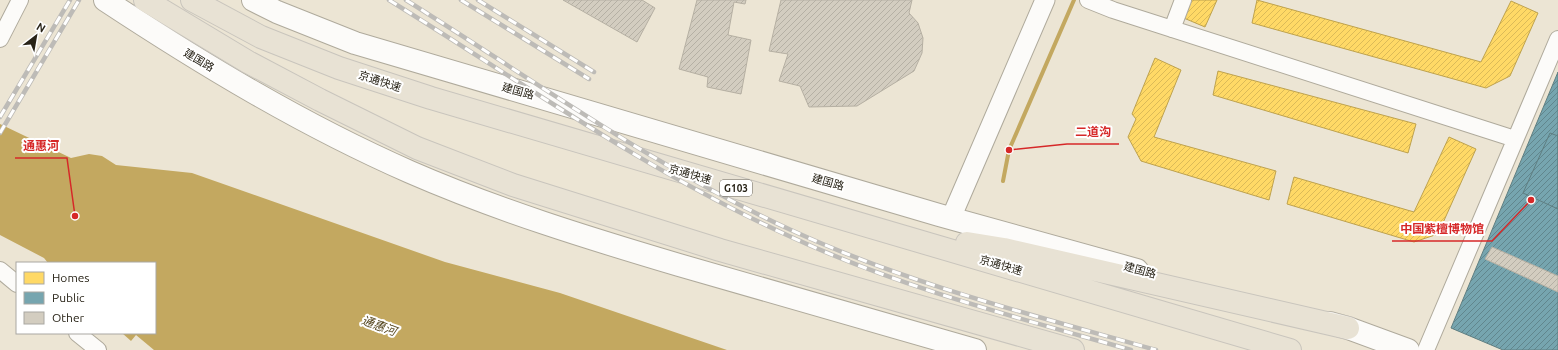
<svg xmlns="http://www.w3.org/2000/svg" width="1558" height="350" font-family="Ubuntu,'Noto Sans SC',sans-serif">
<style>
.water{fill:#c3a860}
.homes{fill:url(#homes-hatch);stroke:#bea24e}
.public{fill:url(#public-hatch);stroke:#5f7e81}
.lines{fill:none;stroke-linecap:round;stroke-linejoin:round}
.stream{stroke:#c3a860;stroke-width:4}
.building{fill:url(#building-hatch);stroke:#b6b0a3}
.minor-casing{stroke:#afaa9c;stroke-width:18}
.tertiary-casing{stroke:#afaa9c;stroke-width:21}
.secondary-casing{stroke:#afaa9c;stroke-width:24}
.motorway-casing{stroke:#c9c5bd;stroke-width:24}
.minor{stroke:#fcfbf9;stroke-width:16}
.tertiary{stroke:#fcfbf9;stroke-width:19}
.secondary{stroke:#fcfbf9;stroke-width:22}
.motorway{stroke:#e8e2d4;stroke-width:22}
.rail-casing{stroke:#bdbbb7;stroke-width:4.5}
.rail{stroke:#fff;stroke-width:3;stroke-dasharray:9;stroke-linecap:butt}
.labels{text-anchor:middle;stroke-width:4;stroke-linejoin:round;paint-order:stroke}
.shield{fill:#fff;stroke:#68655d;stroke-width:1}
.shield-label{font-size:10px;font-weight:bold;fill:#282317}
.street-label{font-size:11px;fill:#282317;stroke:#fff}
.water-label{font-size:12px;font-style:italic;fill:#574821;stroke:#fff}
.leader{fill:none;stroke:#d62828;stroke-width:1.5}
.callout-dot{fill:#d62828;stroke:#fff;stroke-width:1.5}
.callout-label{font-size:12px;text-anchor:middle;font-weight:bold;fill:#d62828;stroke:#fff;stroke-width:4;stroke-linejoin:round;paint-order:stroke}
</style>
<defs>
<pattern id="homes-hatch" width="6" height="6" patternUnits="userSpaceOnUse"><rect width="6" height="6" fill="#ffd966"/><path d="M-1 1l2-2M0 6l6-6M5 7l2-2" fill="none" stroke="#dbba58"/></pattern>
<pattern id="public-hatch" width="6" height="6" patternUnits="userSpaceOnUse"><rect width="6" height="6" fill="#76a5af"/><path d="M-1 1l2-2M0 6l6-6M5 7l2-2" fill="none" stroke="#61868d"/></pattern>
<pattern id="building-hatch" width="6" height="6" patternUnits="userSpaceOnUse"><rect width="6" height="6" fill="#d3cdc0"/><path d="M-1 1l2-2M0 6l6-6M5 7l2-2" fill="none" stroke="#b5b0a4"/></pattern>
</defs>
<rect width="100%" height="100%" fill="#ece5d4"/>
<path class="water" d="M 0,124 L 71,158 L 89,154 L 102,156 L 116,165 L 192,173 L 445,262 L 560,293 L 727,350 L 154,350 L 136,335 L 131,341 L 122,333 L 155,333 L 155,263 L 48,263 L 44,258 L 0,235 Z"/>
<path class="homes" d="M 1185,0 L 1217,0 L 1205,27 L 1179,16 Z
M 1257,0 L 1481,62 L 1511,1 L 1538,13 L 1510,76 L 1486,88 L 1252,23 Z
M 1155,58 L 1181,70 L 1154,137 L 1276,171 L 1269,200 L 1141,161 L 1128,137 L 1136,119 L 1132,114 Z
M 1218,71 L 1416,124 L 1408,153 L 1213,95 Z
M 1449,137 L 1476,149 L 1438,234 L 1414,242 L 1287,204 L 1294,177 L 1414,212 Z"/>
<path class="public" d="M 1558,72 L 1558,350 L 1503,350 L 1451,328 Z
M 1550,133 L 1558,136 L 1558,209 L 1523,193 Z"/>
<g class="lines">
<path class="stream" d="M 1003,181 L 1009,150 L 1074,0"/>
</g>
<path class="building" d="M 563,0 L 642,0 L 655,8 L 637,42 Z
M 697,0 L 746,0 L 745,4 L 734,2 L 728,35 L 751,40 L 741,94 L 707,87 L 708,77 L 679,69 Z
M 781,0 L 912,0 L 909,13 L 918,23 L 923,38 L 922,53 L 914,71 L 857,106 L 809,107 L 800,86 L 779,81 L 788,54 L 769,51 Z
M 1492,247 L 1558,276 L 1558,292 L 1485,259 Z"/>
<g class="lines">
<defs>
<path id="minor" d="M 1088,0 L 1113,10 L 1515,139
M 1172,29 L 1183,0
M 0,39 L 20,0
M 0,270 L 17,284
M 77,333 L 98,350
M 1426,350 L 1558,39"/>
<path id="tertiary" d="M 951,218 L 1045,0"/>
<path id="secondary" d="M 105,0 C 202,64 303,125 410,172 C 497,210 588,238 679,265 C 777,294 876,322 975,350
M 253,0 L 277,12 L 355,43 L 939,215 L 1137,270
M 1330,323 L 1348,328 L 1408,350"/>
<path id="motorway" d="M 145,0 L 248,62 L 320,100 L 417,148 L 513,185 L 720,250 L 1073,350
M 192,0 L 261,37 L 339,68 L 431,98 L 1290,350
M 967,243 L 1004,249 L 1348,328"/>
</defs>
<use href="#minor" class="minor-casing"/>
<use href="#tertiary" class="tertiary-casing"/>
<use href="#secondary" class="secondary-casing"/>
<use href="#motorway" class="motorway-casing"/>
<use href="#minor" class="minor"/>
<use href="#tertiary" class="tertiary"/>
<use href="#secondary" class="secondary"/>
<use href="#motorway" class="motorway"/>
<defs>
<path id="rail" d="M 389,0 C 520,81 648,172 789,236 C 899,287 1015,317 1131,350
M 406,0 C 532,79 654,167 791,230 C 908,284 1033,315 1156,350
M 461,0 L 589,79
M 478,0 L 594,72
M 0,117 L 70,0
M 0,133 L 79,0"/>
</defs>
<use href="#rail" class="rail-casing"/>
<use href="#rail" class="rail"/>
</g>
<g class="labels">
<rect class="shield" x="720" y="180" width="32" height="16" rx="3"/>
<g class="shield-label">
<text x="736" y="192">G103</text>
</g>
<g class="street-label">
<text transform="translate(199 60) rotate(31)" y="4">建国路</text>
<text transform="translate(380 81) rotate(18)" y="4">京通快速</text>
<text transform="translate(518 91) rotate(16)" y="4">建国路</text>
<text transform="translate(690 174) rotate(16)" y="4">京通快速</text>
<text transform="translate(828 182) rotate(16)" y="4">建国路</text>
<text transform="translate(1001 265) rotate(16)" y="4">京通快速</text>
<text transform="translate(1140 270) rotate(15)" y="4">建国路</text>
</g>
<g class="water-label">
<text transform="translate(379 326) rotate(20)" y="4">通惠河</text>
</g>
</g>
<path class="leader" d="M1009 150L1067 144H1119M75 216L67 158H15M1531 200L1492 241H1392"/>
<g class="callout-dot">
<circle cx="1009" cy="150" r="4"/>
<circle cx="75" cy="216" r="4"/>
<circle cx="1531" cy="200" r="4"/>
</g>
<g class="callout-label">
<text x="1093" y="136">二道沟</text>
<text x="41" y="150">通惠河</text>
<text x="1442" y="233">中国紫檀博物馆</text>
</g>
<rect x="16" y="262" width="140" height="72" fill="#ffffff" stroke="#a9a7a2"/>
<rect x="24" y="272" width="20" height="12" fill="#ffd966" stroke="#a9a7a2"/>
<text x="52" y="282" font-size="12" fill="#282317">Homes</text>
<rect x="24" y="292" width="20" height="12" fill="#76a5af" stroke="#a9a7a2"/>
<text x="52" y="302" font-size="12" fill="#282317">Public</text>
<rect x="24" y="312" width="20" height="12" fill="#d3cdc0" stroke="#a9a7a2"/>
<text x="52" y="322" font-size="12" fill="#282317">Other</text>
<g transform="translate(36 36) rotate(31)" stroke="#ffffff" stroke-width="3" paint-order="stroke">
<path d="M0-3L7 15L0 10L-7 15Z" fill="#282317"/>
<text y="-6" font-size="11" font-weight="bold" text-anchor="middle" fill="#282317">N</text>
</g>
</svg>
